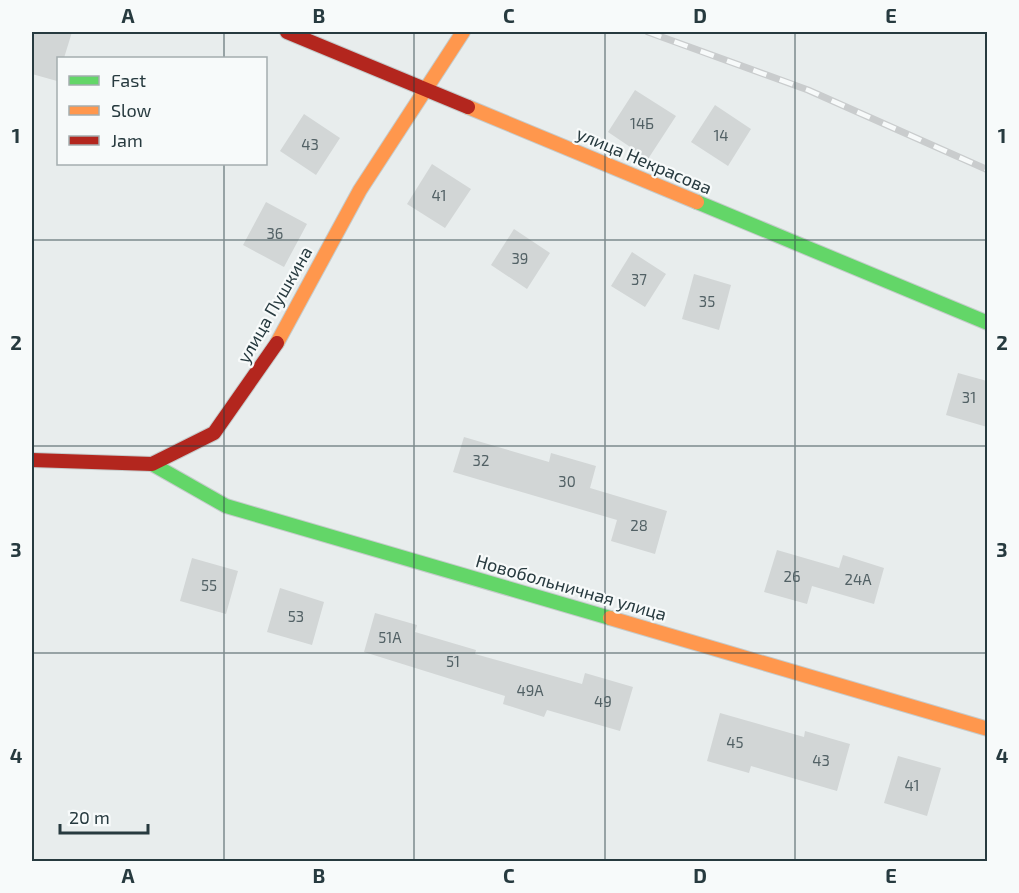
<svg xmlns="http://www.w3.org/2000/svg" width="1019" height="893" font-family="'Exo 2',sans-serif">
<style>
.building{fill:#d2d6d6}
.lines{fill:none;stroke-linecap:round;stroke-linejoin:round}
.fast-casing{stroke:#c5cbcb;stroke-width:16}
.slow-casing{stroke:#c5cbcb;stroke-width:16}
.jam-casing{stroke:#c5cbcb;stroke-width:16}
.fast{stroke:#63d668;stroke-width:14}
.slow{stroke:#ff974d;stroke-width:14}
.jam{stroke:#b3261e;stroke-width:14}
.rail-casing{stroke:#c9cccd;stroke-width:7}
.rail{stroke:#f7fafa;stroke-width:4.5;stroke-dasharray:14;stroke-linecap:butt}
.grid{fill:none;stroke:#273a3f;stroke-width:1.5;stroke-opacity:0.55}
.labels{text-anchor:middle;stroke-width:4.5;stroke-linejoin:round;paint-order:stroke}
.number-label{font-size:15px;fill:#526165}
.street-label{font-size:18px;fill:#273a3f;stroke:#f7fafa}
.neatline{fill:none;stroke:#273a3f;stroke-width:2}
.grid-label{font-size:20px;text-anchor:middle;font-weight:bold;fill:#273a3f}
</style>
<rect width="100%" height="100%" fill="#e8eded"/>
<path class="building" d="M 32,32 L 72,32 L 64,58 L 58,58 L 57,81 L 32,74 Z
M 635,90 L 676,116 L 648,159 L 608,132 Z
M 715,105 L 751,129 L 728,166 L 691,142 Z
M 304,114 L 340,138 L 316,175 L 280,151 Z
M 432,164 L 471,189 L 445,228 L 407,204 Z
M 266,202 L 307,224 L 284,267 L 243,245 Z
M 514,229 L 550,253 L 527,289 L 491,265 Z
M 632,252 L 666,274 L 645,307 L 611,286 Z
M 694,274 L 731,285 L 719,330 L 682,319 Z
M 958,373 L 987,381 L 987,427 L 946,415 Z
M 464,437 L 549,462 L 551,453 L 596,466 L 590,488 L 667,511 L 655,554 L 611,541 L 617,520 L 453,472 Z
M 777,550 L 839,568 L 843,555 L 884,568 L 874,604 L 812,586 L 807,604 L 764,592 Z
M 192,558 L 238,571 L 226,614 L 180,601 Z
M 280,588 L 324,602 L 312,645 L 267,632 Z
M 375,613 L 417,625 L 415,632 L 476,650 L 475,654 L 582,684 L 585,673 L 633,687 L 620,731 L 547,710 L 544,717 L 503,704 L 505,696 L 364,652 Z
M 720,713 L 804,737 L 805,731 L 850,744 L 837,791 L 751,766 L 749,773 L 707,761 Z
M 898,756 L 941,768 L 927,816 L 884,803 Z"/>
<g class="lines">
<defs>
<path id="fast" d="M 697,202 L 988,323
M 152,464 L 226,506 L 610,618"/>
<path id="slow" d="M 468,107 L 697,202
M 277,343 L 360,190 L 463,32
M 610,618 L 988,729"/>
<path id="jam" d="M 287,32 L 468,107
M 32,460 L 152,464 L 214,433 L 277,343"/>
</defs>
<use href="#fast" class="fast-casing"/>
<use href="#slow" class="slow-casing"/>
<use href="#jam" class="jam-casing"/>
<use href="#fast" class="fast"/>
<use href="#slow" class="slow"/>
<use href="#jam" class="jam"/>
<defs>
<path id="rail" d="M 648,32 L 808,90 L 988,170"/>
</defs>
<use href="#rail" class="rail-casing"/>
<use href="#rail" class="rail"/>
</g>
<path class="grid" d="M 224,32 L 224,58M 414,32 L 414,862M 605,32 L 605,862M 795,32 L 795,862M 224,164 L 224,862M 32,240 L 988,240M 32,446 L 988,446M 32,653 L 988,653"/>
<g class="labels">
<g class="number-label">
<text x="642" y="129">14Б</text>
<text x="721" y="141">14</text>
<text x="310" y="150">43</text>
<text x="439" y="201">41</text>
<text x="275" y="239">36</text>
<text x="520" y="264">39</text>
<text x="639" y="285">37</text>
<text x="707" y="307">35</text>
<text x="969" y="403">31</text>
<text x="481" y="466">32</text>
<text x="567" y="487">30</text>
<text x="639" y="531">28</text>
<text x="792" y="582">26</text>
<text x="858" y="585">24А</text>
<text x="209" y="591">55</text>
<text x="296" y="622">53</text>
<text x="390" y="643">51А</text>
<text x="453" y="667">51</text>
<text x="530" y="696">49А</text>
<text x="603" y="707">49</text>
<text x="735" y="748">45</text>
<text x="821" y="766">43</text>
<text x="912" y="791">41</text>
</g>
<g class="street-label">
<text transform="translate(644 161) rotate(23)" y="6">улица Некрасова</text>
<text transform="translate(275 305) rotate(-60)" y="6">улица Пушкина</text>
<text transform="translate(571 588) rotate(16)" y="6">Новобольничная улица</text>
</g>
</g>
<rect width="1019" height="893" fill="none" stroke="#f7fafa" stroke-width="66"/>
<rect x="57" y="57" width="210" height="108" fill="#f7fafa" stroke="#a4adaf" stroke-width="1.5"/>
<rect x="69" y="76" width="30" height="9" fill="#63d668" stroke="#a4adaf" stroke-width="1.5"/>
<text x="111" y="87" font-size="18" fill="#273a3f">Fast</text>
<rect x="69" y="106" width="30" height="9" fill="#ff974d" stroke="#a4adaf" stroke-width="1.5"/>
<text x="111" y="117" font-size="18" fill="#273a3f">Slow</text>
<rect x="69" y="136" width="30" height="9" fill="#b3261e" stroke="#a4adaf" stroke-width="1.5"/>
<text x="111" y="147" font-size="18" fill="#273a3f">Jam</text>
<path d="M60 824v9h88v-9" fill="none" stroke="#273a3f" stroke-width="3"/>
<text x="69" y="824" font-size="18" fill="#273a3f" stroke="#f7fafa" stroke-width="4.5" paint-order="stroke">20 m</text>
<rect x="33" y="33" width="953" height="827" class="neatline"/>
<g class="grid-label">
<text x="128" y="23">A</text>
<text x="319" y="23">B</text>
<text x="509" y="23">C</text>
<text x="700" y="23">D</text>
<text x="891" y="23">E</text>
<text x="16" y="143">1</text>
<text x="1002" y="143">1</text>
<text x="16" y="350">2</text>
<text x="1002" y="350">2</text>
<text x="16" y="557">3</text>
<text x="1002" y="557">3</text>
<text x="16" y="763">4</text>
<text x="1002" y="763">4</text>
<text x="128" y="883">A</text>
<text x="319" y="883">B</text>
<text x="509" y="883">C</text>
<text x="700" y="883">D</text>
<text x="891" y="883">E</text>
</g>
</svg>
